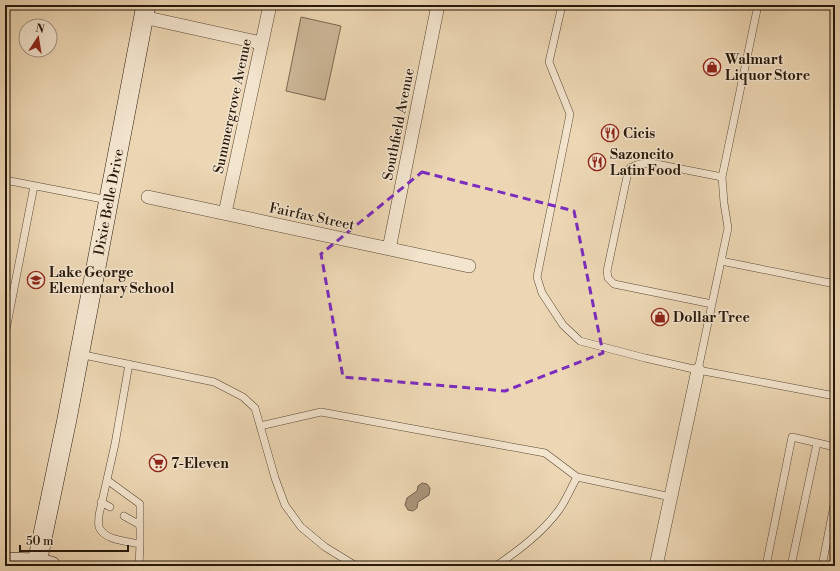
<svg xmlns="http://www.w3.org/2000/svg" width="840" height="571" font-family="'Libre Bodoni',serif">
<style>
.green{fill:#cbb696;stroke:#796750}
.water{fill:#a9957a;stroke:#75634e}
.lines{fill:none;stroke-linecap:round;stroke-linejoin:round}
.lane-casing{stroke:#584835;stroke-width:8}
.street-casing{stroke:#584835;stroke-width:14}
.secondary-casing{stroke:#27180b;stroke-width:20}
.lane{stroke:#f3e4ce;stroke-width:7}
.street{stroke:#f3e4ce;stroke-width:13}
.secondary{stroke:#f3e4ce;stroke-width:19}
.marked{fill:none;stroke:#7b2cbf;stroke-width:3;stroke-dasharray:8 5;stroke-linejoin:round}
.labels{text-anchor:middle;stroke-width:3;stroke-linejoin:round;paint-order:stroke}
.poi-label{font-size:14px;font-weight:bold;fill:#27180b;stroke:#f3e4ce;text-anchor:start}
.street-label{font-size:14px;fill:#27180b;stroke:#f3e4ce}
</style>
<rect width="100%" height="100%" fill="#ecd6b3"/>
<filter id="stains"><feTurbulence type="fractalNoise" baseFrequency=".005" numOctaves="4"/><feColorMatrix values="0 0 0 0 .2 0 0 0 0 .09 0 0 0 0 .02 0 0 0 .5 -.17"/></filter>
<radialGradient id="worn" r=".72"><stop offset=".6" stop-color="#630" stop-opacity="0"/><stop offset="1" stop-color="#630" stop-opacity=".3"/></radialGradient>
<path class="green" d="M 301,17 L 341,26 L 325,100 L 286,91 Z"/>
<path class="water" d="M 422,483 L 427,484 L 430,488 L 429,495 L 418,502 L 417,508 L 413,511 L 408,510 L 405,505 L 407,498 L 417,491 L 418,486 Z"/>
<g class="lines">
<defs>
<path id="lane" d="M 562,5 L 549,62 L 570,114 L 537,277 L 542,293 L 563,325 L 580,341 L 645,358 L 698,370 L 835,396
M 5,180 L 108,200
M 721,261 L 835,284
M 712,304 L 614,284 L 608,278 L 607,271 L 628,172 L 630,168 L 639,164 L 651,163 L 722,177
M 5,335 L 34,186
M 79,354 L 214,382 L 243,397 L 255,408 L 275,478 L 285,505 L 301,527 L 325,547 L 356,566
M 129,364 L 115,444 L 99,515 C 99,519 98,524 99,527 C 105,541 127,541 140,544 L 139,566
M 698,370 L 728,228 L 724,203 L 722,177 L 758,5
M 260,426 L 321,412 L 545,453 L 577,477
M 107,480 L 140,504 L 140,544
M 101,502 L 110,507
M 124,516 L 140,525
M 496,566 C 519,550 542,533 559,510 C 566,500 571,488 577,477 L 671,497
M 766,566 L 792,437 L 835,447
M 791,566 L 817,443
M 822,566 L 835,500"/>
<path id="street" d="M 143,17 L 261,43
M 148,197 L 469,266
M 225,213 L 270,5
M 389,249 L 438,5
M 656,566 L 698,370"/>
<g id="secondary">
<path d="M 5,562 L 37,563 L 51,566"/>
<path id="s1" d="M 37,563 L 67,419 L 146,5"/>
</g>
</defs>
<use href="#lane" class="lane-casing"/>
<use href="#street" class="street-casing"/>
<use href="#secondary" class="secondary-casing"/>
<use href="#lane" class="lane"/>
<use href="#street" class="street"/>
<use href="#secondary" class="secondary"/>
</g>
<path class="marked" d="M 422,172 L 574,211 L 603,353 L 505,391 L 343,377 L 321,254 Z"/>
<defs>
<symbol id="shop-ring" viewBox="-11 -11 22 22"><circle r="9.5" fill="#f3e4ce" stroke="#8f2418" stroke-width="1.5"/><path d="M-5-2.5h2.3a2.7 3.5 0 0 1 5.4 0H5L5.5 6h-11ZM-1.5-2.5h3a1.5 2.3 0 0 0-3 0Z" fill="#8f2418"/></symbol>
<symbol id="restaurant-ring" viewBox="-11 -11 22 22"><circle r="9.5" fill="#f3e4ce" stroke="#8f2418" stroke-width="1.5"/><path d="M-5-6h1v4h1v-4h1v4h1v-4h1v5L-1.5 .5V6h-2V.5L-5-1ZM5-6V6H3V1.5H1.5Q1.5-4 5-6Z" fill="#8f2418"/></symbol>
<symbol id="school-ring" viewBox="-11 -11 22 22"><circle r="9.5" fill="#f3e4ce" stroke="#8f2418" stroke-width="1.5"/><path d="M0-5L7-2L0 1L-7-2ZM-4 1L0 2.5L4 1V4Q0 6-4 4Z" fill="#8f2418"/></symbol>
<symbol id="supermarket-ring" viewBox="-11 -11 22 22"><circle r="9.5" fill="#f3e4ce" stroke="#8f2418" stroke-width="1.5"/><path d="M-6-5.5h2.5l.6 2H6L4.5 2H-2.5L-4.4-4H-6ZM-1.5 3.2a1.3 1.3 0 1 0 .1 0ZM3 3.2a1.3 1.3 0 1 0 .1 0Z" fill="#8f2418"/></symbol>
</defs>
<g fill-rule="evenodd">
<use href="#shop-ring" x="702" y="57" width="20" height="20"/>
<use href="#restaurant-ring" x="600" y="123" width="20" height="20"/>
<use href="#restaurant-ring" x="587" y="152" width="20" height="20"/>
<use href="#school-ring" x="26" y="270" width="20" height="20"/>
<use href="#shop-ring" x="650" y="307" width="20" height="20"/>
<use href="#supermarket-ring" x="148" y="453" width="20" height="20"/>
</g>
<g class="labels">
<g class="poi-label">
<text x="725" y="64">Walmart<tspan x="725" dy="16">Liquor Store</tspan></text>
<text x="623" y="138">Cicis</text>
<text x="610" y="159">Sazoncito<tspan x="610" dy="16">Latin Food</tspan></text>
<text x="49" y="277">Lake George<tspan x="49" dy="16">Elementary School</tspan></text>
<text x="673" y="322">Dollar Tree</text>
<text x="171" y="468">7-Eleven</text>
</g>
<g class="street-label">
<text transform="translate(232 106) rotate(-78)" y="5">Summergrove Avenue</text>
<text transform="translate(398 124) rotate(-79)" y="5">Southfield Avenue</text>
<text dy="5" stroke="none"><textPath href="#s1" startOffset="368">Dixie Belle Drive</textPath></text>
<text transform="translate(312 216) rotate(12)" y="5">Fairfax Street</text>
</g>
</g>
<rect width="840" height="571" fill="none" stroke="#ecd6b3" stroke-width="20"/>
<rect x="6" y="6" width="828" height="559" fill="none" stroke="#27180b" stroke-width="2"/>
<rect x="10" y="10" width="820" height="551" fill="none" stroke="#27180b"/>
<g transform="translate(38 38) rotate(12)"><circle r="19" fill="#f3e4ce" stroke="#a19280"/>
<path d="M0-3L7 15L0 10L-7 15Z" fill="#8f2418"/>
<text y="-6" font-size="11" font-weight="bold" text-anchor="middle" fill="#27180b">N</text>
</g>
<path d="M20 545v6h108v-6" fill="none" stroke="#27180b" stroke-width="2"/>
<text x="26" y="545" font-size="12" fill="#27180b" stroke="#f3e4ce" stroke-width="3" paint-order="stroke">50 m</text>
<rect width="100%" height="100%" filter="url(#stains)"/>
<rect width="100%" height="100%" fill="url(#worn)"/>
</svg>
